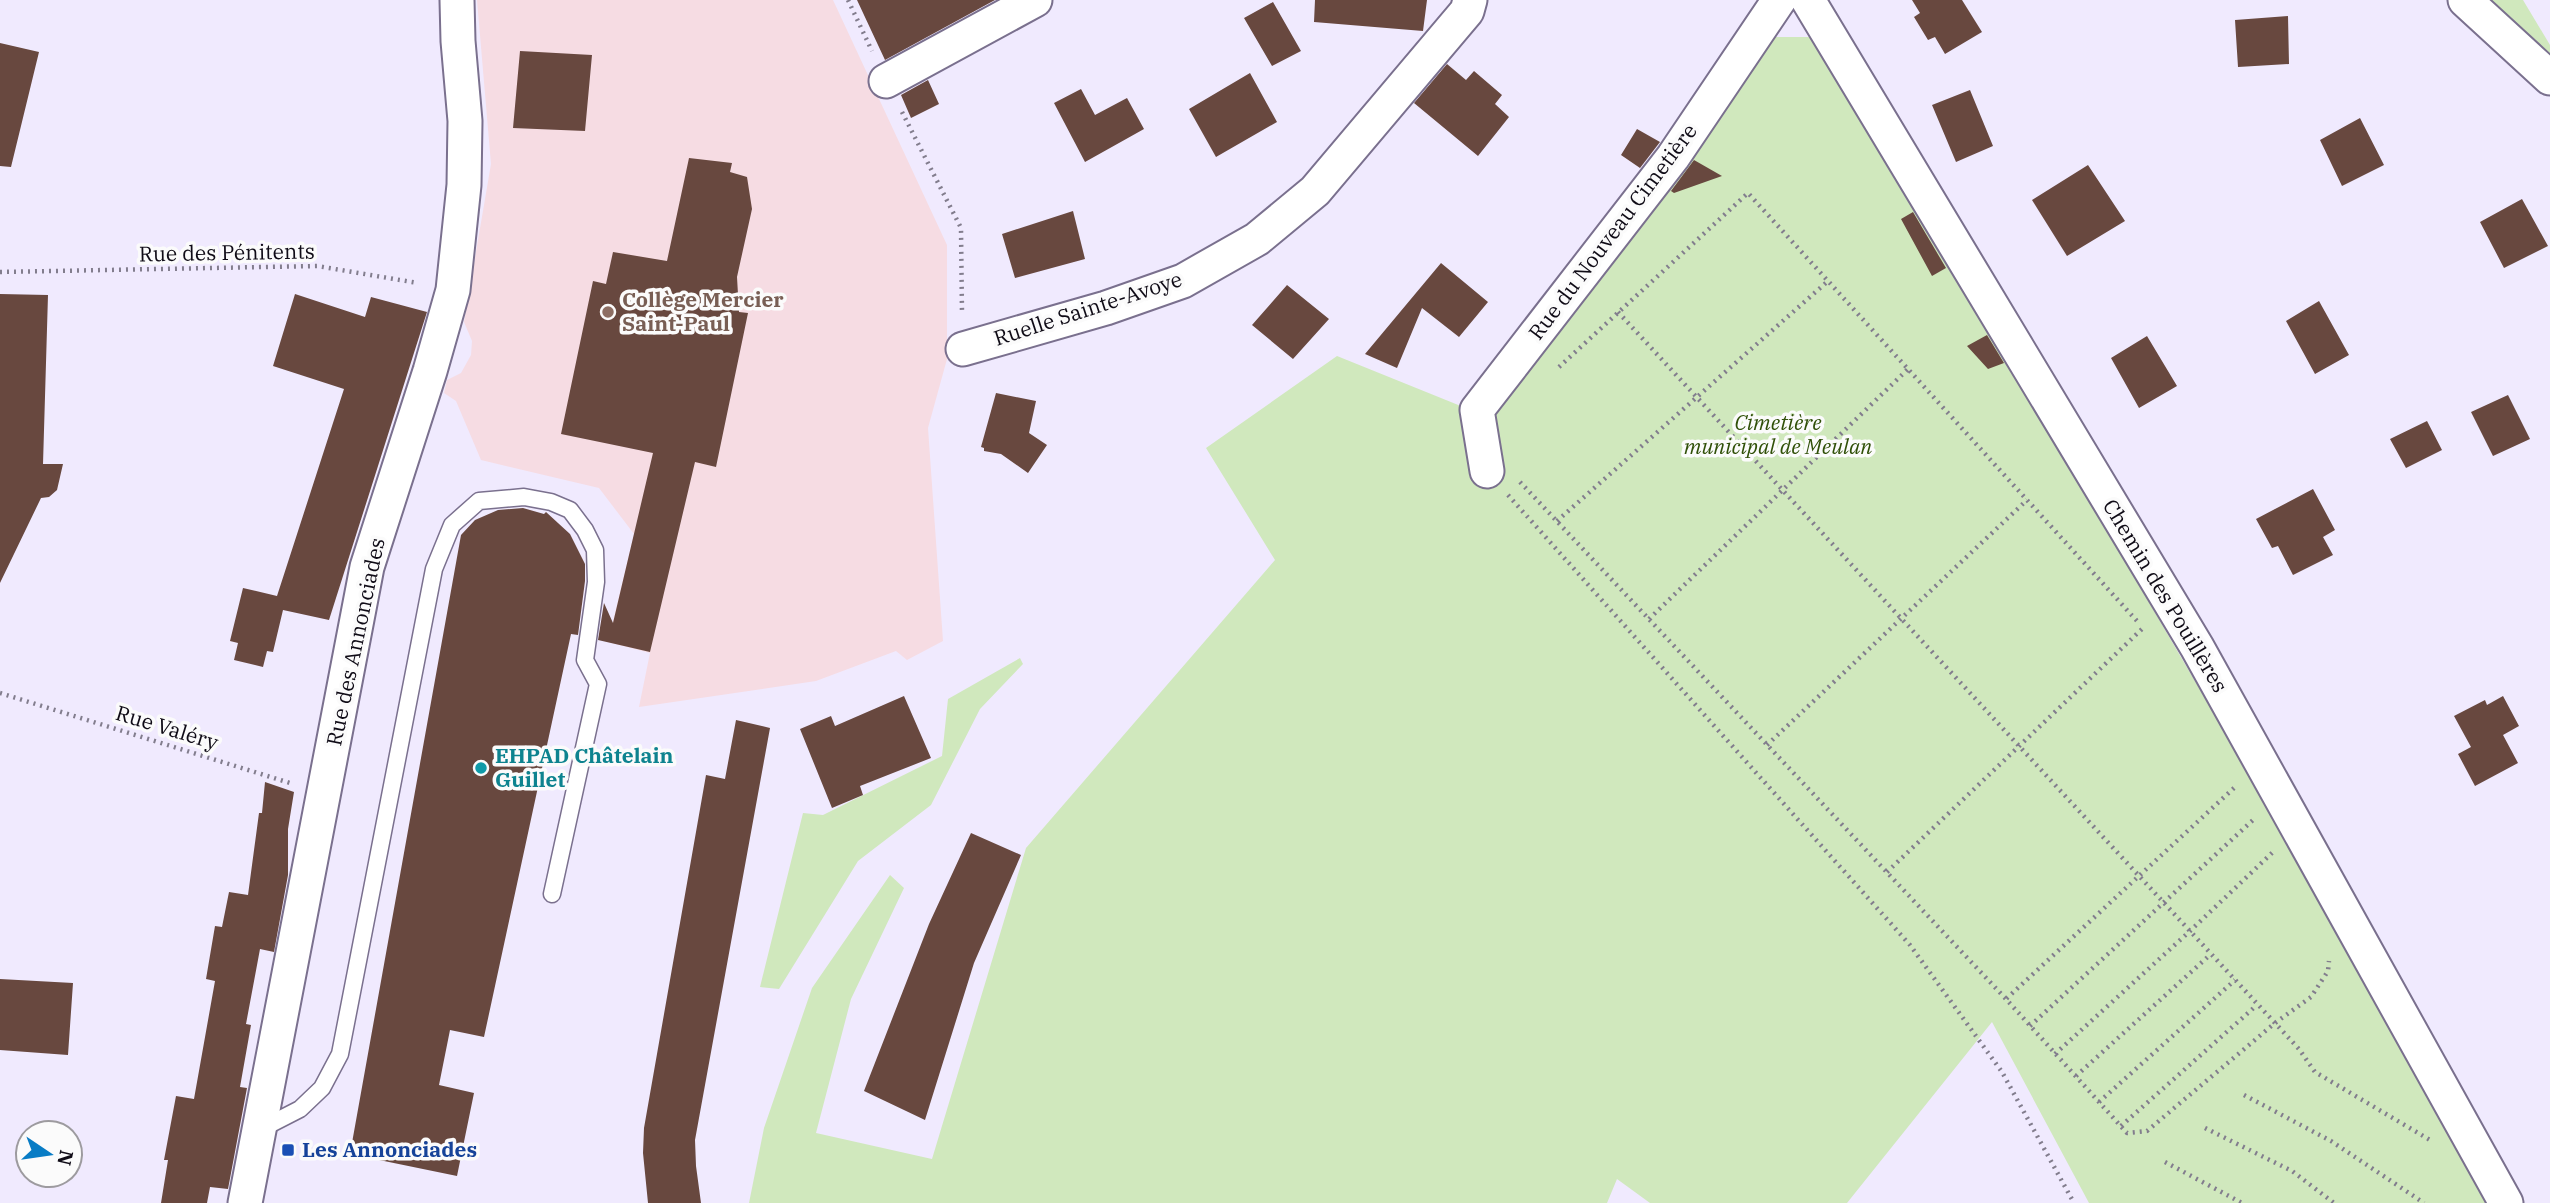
<svg xmlns="http://www.w3.org/2000/svg" width="2550" height="1203" font-family="'IBM Plex Serif',serif">
<style>
.education{fill:#f6dce3}
.green{fill:#d0e8bd}
.building{fill:#68483f}
.lines{fill:none;stroke-linecap:round;stroke-linejoin:round}
.service-casing{stroke:#7a708e;stroke-width:19}
.minor-casing{stroke:#7a708e;stroke-width:37}
.path{stroke:#827d8d;stroke-width:4.5;stroke-dasharray:2 5;stroke-linecap:butt}
.service{stroke:#fff;stroke-width:16}
.minor{stroke:#fff;stroke-width:33}
.education-dot{fill:#8d6e63;stroke:#fbfbfb;stroke-width:2.5}
.culture-dot{fill:#0f9aa8;stroke:#fbfbfb;stroke-width:2.5}
.transit-dot{fill:#1a4fb4;stroke:#fbfbfb;stroke-width:2.5}
.labels{text-anchor:middle;stroke-width:7;stroke-linejoin:round;paint-order:stroke}
.street-label{font-size:21px;fill:#0f0b16;stroke:#fbfbfb}
.education-label{font-size:21px;font-weight:bold;fill:#785e54;stroke:#fbfbfb;text-anchor:start}
.park-label{font-size:21px;font-style:italic;fill:#305008;stroke:#fbfbfb}
.culture-label{font-size:21px;font-weight:bold;fill:#0d838f;stroke:#fbfbfb;text-anchor:start}
.transit-label{font-size:21px;font-weight:bold;fill:#164399;stroke:#fbfbfb;text-anchor:start}
</style>
<rect width="100%" height="100%" fill="#f0eafe"/>
<path class="education" d="M 477,0 L 833,0 L 947,245 L 947,359 L 928,428 L 943,641 L 907,660 L 896,651 L 816,681 L 639,707 L 650,653 L 608,642 L 634,534 L 599,488 L 481,460 L 456,401 L 444,393 L 447,380 L 461,373 L 471,355 L 472,341 L 464,322 L 491,164 Z"/>
<path class="green" d="M 2489,0 L 2523,0 L 2550,45 L 2550,55 Z
M 1772,37 L 1819,37 L 2363,969 L 2495,1203 L 2089,1203 L 1992,1022 L 1847,1203 L 1650,1203 L 1617,1179 L 1607,1203 L 749,1203 L 764,1128 L 812,988 L 890,875 L 904,888 L 851,999 L 816,1133 L 932,1159 L 1026,848 L 1275,560 L 1206,448 L 1337,356 L 1488,417 Z
M 1020,658 L 1023,664 L 980,709 L 931,805 L 858,861 L 779,989 L 760,987 L 803,813 L 823,815 L 942,756 L 948,699 Z"/>
<path class="building" d="M 857,0 L 995,0 L 885,60 Z
M 1315,0 L 1427,0 L 1423,31 L 1314,22 Z
M 1912,0 L 1962,0 L 1982,32 L 1945,54 L 1935,37 L 1928,40 L 1914,17 L 1920,13 Z
M 1273,2 L 1301,51 L 1272,66 L 1244,18 Z
M 2288,16 L 2289,64 L 2238,67 L 2235,20 Z
M 0,43 L 39,52 L 11,167 L 0,166 Z
M 520,51 L 592,55 L 585,131 L 513,128 Z
M 1447,64 L 1466,80 L 1474,71 L 1502,95 L 1495,104 L 1509,117 L 1478,156 L 1414,103 Z
M 1250,73 L 1277,122 L 1216,157 L 1189,109 Z
M 928,80 L 939,104 L 911,118 L 901,95 Z
M 1081,89 L 1095,115 L 1127,98 L 1144,129 L 1085,162 L 1054,103 Z
M 1970,90 L 1993,146 L 1956,162 L 1932,105 Z
M 2360,118 L 2384,165 L 2342,186 L 2320,140 Z
M 1637,129 L 1660,142 L 1640,168 L 1621,155 Z
M 689,158 L 732,163 L 730,172 L 747,177 L 752,209 L 737,277 L 739,312 L 748,313 L 716,467 L 695,462 L 650,652 L 598,640 L 604,603 L 613,623 L 653,453 L 561,434 L 593,281 L 606,284 L 613,252 L 667,261 Z
M 1694,160 L 1722,176 L 1674,193 L 1671,191 Z
M 2088,165 L 2125,221 L 2067,256 L 2032,200 Z
M 2522,199 L 2548,246 L 2504,268 L 2480,222 Z
M 1073,211 L 1085,259 L 1015,278 L 1002,234 Z
M 1913,212 L 1946,268 L 1932,276 L 1901,219 Z
M 1441,263 L 1488,302 L 1459,337 L 1422,308 L 1397,368 L 1365,354 Z
M 1287,285 L 1329,319 L 1293,359 L 1252,325 Z
M 0,294 L 48,295 L 43,464 L 63,464 L 57,490 L 49,497 L 41,498 L 0,583 Z
M 295,294 L 365,317 L 371,297 L 427,312 L 329,620 L 283,610 L 273,652 L 267,651 L 263,667 L 234,660 L 238,643 L 230,641 L 243,588 L 277,596 L 344,389 L 273,366 Z
M 2319,301 L 2349,355 L 2315,374 L 2286,321 Z
M 1987,335 L 2004,363 L 1988,369 L 1967,346 Z
M 2147,336 L 2177,386 L 2139,408 L 2111,358 Z
M 996,393 L 1036,401 L 1029,433 L 1047,445 L 1028,473 L 1001,454 L 984,451 L 984,448 L 981,447 Z
M 2508,395 L 2530,439 L 2493,456 L 2471,412 Z
M 2427,421 L 2442,450 L 2406,468 L 2390,439 Z
M 2313,489 L 2335,530 L 2323,537 L 2333,555 L 2293,575 L 2278,546 L 2272,548 L 2256,519 Z
M 523,508 L 544,514 L 546,512 L 570,534 L 585,564 L 585,581 L 578,635 L 571,634 L 484,1037 L 450,1030 L 439,1085 L 474,1093 L 457,1176 L 350,1154 L 461,535 L 475,520 L 498,510 Z
M 904,696 L 931,758 L 860,786 L 863,795 L 832,808 L 800,729 L 831,716 L 835,726 Z
M 2503,696 L 2519,726 L 2503,735 L 2518,763 L 2475,786 L 2458,754 L 2471,747 L 2454,716 L 2485,700 L 2487,705 Z
M 736,720 L 770,728 L 695,1140 L 696,1166 L 701,1203 L 648,1203 L 643,1153 L 644,1128 L 706,775 L 725,779 Z
M 265,782 L 294,792 L 288,829 L 288,875 L 274,952 L 260,949 L 246,1024 L 251,1025 L 240,1087 L 247,1088 L 228,1189 L 210,1187 L 207,1203 L 161,1203 L 168,1160 L 164,1160 L 176,1096 L 194,1099 L 215,981 L 206,979 L 215,926 L 222,927 L 229,892 L 248,895 L 259,813 L 262,813 Z
M 971,833 L 1021,855 L 974,963 L 925,1120 L 864,1091 L 929,924 Z
M 0,979 L 73,983 L 68,1055 L 0,1050 Z"/>
<g class="lines">
<defs>
<path id="service" d="M 261,1129 L 300,1109 L 322,1088 L 340,1054 L 434,569 L 452,525 L 479,501 L 524,497 L 551,502 L 570,510 L 585,530 L 595,550 L 596,582 L 585,660 L 598,684 L 552,894"/>
<path id="minor" d="M 1808,0 L 2197,647 L 2506,1203
M 2465,0 L 2550,78
M 886,81 L 1035,0
M 963,349 L 1106,308 L 1183,281 L 1257,239 L 1315,191 L 1467,11 L 1470,0
M 1487,471 L 1477,410 L 1673,157 L 1779,0
M 245,1203 L 367,567 L 430,371 L 453,290 L 464,185 L 465,121 L 458,41 L 457,0"/>
</defs>
<use href="#service" class="service-casing"/>
<use href="#minor" class="minor-casing"/>
<path class="path" d="M 848,0 L 872,51
M 902,112 L 961,228 L 962,313
M 0,272 L 317,266 L 418,283
M 1618,312 L 2299,1049 L 2315,1072 L 2430,1140
M 1559,367 L 1748,193 L 2137,621
M 1520,482 L 2006,999
M 1508,495 L 1910,945 L 2002,1072 L 2074,1203
M 1557,521 L 1828,281
M 1649,619 L 1908,369
M 0,693 L 290,783
M 1767,745 L 2027,500
M 2234,788 L 2006,999 L 2127,1133 L 2147,1131 L 2275,1023 L 2311,997 L 2328,971 L 2329,961
M 1887,872 L 2143,628
M 2030,1026 L 2253,820
M 2055,1054 L 2190,931 L 2273,852
M 2076,1076 L 2211,954
M 2244,1095 L 2331,1141 L 2424,1203
M 2099,1102 L 2235,980
M 2121,1126 L 2257,1005
M 2205,1128 L 2292,1171 L 2334,1203
M 2165,1162 L 2242,1203"/>
<use href="#service" class="service"/>
<use href="#minor" class="minor"/>
</g>
<circle class="education-dot" cx="608" cy="312" r="7"/>
<circle class="culture-dot" cx="481" cy="768" r="7"/>
<rect class="transit-dot" x="281" y="1143" width="14" height="14" rx="3.5"/>
<g class="labels">
<g class="street-label">
<text transform="translate(1613 232) rotate(-53)" y="7">Rue du Nouveau Cimetière</text>
<text transform="translate(227 253) rotate(-1)" y="7">Rue des Pénitents</text>
<text transform="translate(1088 309) rotate(-18)" y="7">Ruelle Sainte-Avoye</text>
<text transform="translate(2165 596) rotate(59)" y="7">Chemin des Pouillères</text>
<text transform="translate(356 642) rotate(-78)" y="7">Rue des Annonciades</text>
<text transform="translate(167 728) rotate(17)" y="7">Rue Valéry</text>
</g>
<g class="education-label">
<text x="622" y="307">Collège Mercier<tspan x="622" dy="24">Saint-Paul</tspan></text>
</g>
<g class="park-label">
<text x="1778" y="430">Cimetière<tspan x="1778" dy="24">municipal de Meulan</tspan></text>
</g>
<g class="culture-label">
<text x="495" y="763">EHPAD Châtelain<tspan x="495" dy="24">Guillet</tspan></text>
</g>
<g class="transit-label">
<text x="302" y="1157">Les Annonciades</text>
</g>
</g>
<g transform="translate(49 1154) rotate(103)"><circle r="33" fill="#fbfbfb" stroke="#9d9b9f" stroke-width="2"/>
<path d="M0-5L12 26L0 18L-12 26Z" fill="#087cc5"/>
<text y="-10" font-size="19" font-weight="bold" text-anchor="middle" fill="#0f0b16">N</text>
</g>
</svg>
